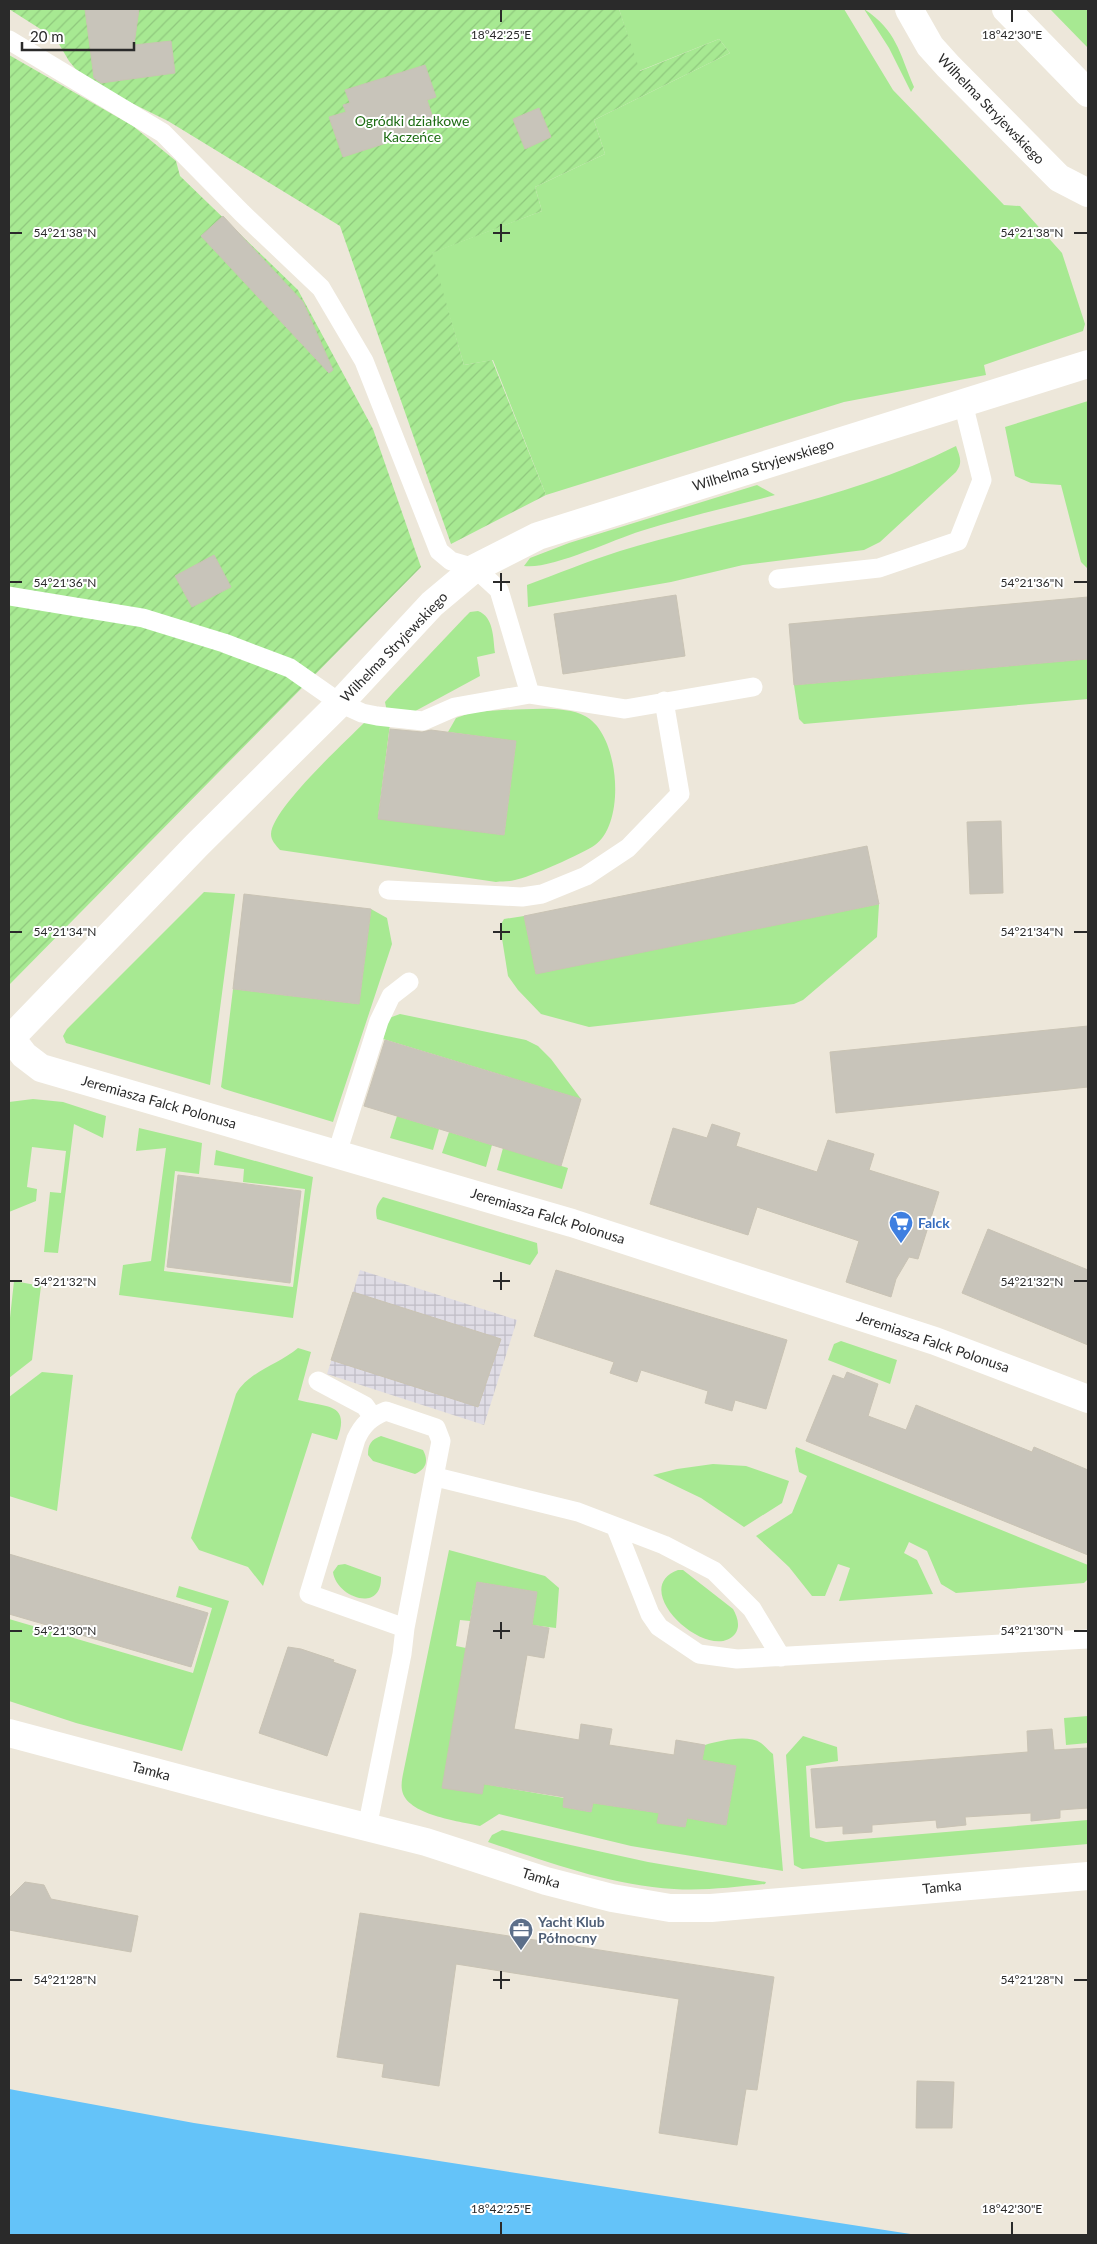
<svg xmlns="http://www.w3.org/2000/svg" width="1097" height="2244" font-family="Lato,sans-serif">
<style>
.industrial{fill:url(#industrial-grid)}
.grass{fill:#a7e992}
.garden{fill:url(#garden-furrows)}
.water{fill:#64c3f9}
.building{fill:#c8c4ba;stroke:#c9c3b4}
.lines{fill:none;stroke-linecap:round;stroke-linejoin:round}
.service{stroke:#fff;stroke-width:19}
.minor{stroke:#fff;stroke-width:28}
.tertiary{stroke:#fff;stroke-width:28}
.ticks{fill:none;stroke:#2a2a2a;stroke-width:2}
.labels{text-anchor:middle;stroke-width:4;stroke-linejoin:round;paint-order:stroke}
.street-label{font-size:14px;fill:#2a2a2a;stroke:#fff}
.park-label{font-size:14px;fill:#1e6d14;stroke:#fff}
.shop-label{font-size:14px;font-weight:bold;fill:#366cbe;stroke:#fff;text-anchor:start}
.service-label{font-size:14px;font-weight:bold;fill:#4e5e75;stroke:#fff;text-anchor:start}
.ticks-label{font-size:12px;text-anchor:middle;fill:#2a2a2a;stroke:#fff;stroke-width:4;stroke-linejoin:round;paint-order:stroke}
</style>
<defs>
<pattern id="industrial-grid" width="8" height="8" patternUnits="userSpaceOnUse" patternTransform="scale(1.25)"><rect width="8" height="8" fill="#dfdce5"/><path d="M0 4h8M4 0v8" fill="none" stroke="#c0bdc5"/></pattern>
<pattern id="garden-furrows" width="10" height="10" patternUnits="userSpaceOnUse" patternTransform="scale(1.25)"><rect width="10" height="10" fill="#a7e992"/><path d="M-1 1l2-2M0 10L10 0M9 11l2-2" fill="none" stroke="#90c87e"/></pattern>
</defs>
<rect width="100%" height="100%" fill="#ede7da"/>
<path class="industrial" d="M 360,1270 L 517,1320 L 484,1425 L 327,1374 Z"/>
<path class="grass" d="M 619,9 L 844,9 L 893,90 L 1004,205 L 1020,206 L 1062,253 L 1085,324 L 1083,331 L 984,365 L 986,375 L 844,402 L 546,495 L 493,360 L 464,365 L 431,253 L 542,211 L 535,187 L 605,154 L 594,120 L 730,53 L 719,39 L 639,71 Z
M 864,9 C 897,31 899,52 914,87 L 911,92 L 889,48 Z
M 1050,9 L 1088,9 L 1088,48 Z
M 1088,401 L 1088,569 L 1081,562 L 1061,485 L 1031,483 L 1015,476 L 1005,427 Z
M 956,446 C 960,457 963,463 956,472 L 880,542 L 864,550 L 743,565 L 671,582 L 528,607 L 527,585 C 557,574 588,561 620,551 C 732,517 851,499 956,446 Z
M 757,485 L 775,495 C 730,507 685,517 641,531 C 612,540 550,570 524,566 L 530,558 L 569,543 Z
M 478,611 C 494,617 493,638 495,653 L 477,657 L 480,676 L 408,715 L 387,712 L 385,702 L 393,693 L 465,617 L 470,612 Z
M 1088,659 L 1088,699 L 804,724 L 799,719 L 794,685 Z
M 502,710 C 525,710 564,705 585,716 C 619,733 627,822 595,845 C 584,853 528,878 515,880 C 509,882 502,881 496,882 L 280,850 C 276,845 271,841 271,834 C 272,809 344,743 364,723 L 390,724 L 378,818 L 504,835 L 516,741 L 448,732 L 456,718 L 473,712 Z
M 204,892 L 235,894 L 210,1085 L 66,1043 L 63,1036 L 67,1029 Z
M 879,904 L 877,937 L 803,1000 L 794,1004 L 589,1027 L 541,1014 L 518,990 L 508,976 L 500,926 L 504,919 L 524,916 L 536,973 Z
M 371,909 L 387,918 L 392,944 L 333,1122 L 224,1089 L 221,1087 L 222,1080 L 233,989 L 359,1004 Z
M 400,1014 L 526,1040 L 538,1046 L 551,1059 L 581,1099 L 383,1039 L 389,1018 Z
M 33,1099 L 63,1102 L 106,1116 L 103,1138 L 74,1124 L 58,1253 L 44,1252 L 50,1192 L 61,1193 L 66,1151 L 32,1147 L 27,1187 L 37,1189 L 36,1201 L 9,1212 L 9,1102 Z
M 397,1116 L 439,1129 L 433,1150 L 390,1138 Z
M 139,1128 L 202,1143 L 199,1174 L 175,1171 L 164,1271 L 293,1287 L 305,1189 L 243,1182 L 244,1169 L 214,1165 L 216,1150 L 313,1177 L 293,1318 L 119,1295 L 123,1265 L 151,1261 L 166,1148 L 136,1151 Z
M 449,1132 L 492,1145 L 486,1167 L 442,1153 Z
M 503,1148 L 568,1168 L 562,1189 L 497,1170 Z
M 383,1197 L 537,1243 L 538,1253 L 530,1265 L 377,1219 C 375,1210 376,1205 383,1197 Z
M 14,1281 L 41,1286 L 32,1360 L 9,1378 L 9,1327 Z
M 841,1341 L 897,1360 L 890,1384 L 828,1360 L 834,1344 Z
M 298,1348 L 311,1352 L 298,1400 C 327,1408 351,1402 337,1440 L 312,1433 L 263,1586 L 248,1567 L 199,1550 L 191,1538 L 236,1394 C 249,1371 278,1365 298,1348 Z
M 42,1372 L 73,1375 L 57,1511 L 9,1496 L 9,1397 Z
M 381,1436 L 423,1450 C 429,1461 426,1469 415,1474 L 373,1461 L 368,1455 C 368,1444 371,1440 381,1436 Z
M 796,1447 L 1088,1565 L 1088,1579 L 1084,1583 L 956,1593 L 941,1584 L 927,1551 L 909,1542 L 904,1553 L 917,1560 L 933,1594 L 839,1601 L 850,1568 L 838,1564 L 825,1596 L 812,1596 L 789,1567 L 756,1536 L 792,1513 L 807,1476 L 799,1472 L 795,1451 Z
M 713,1464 L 746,1466 L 789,1481 L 782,1503 L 744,1527 L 701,1498 L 653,1475 L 677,1469 Z
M 449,1550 L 545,1576 L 559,1588 L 556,1628 L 532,1625 L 537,1592 L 477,1582 L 470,1621 L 460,1620 L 456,1646 L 466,1648 L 443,1787 L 484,1784 L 564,1798 L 563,1807 L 591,1812 L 593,1803 L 659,1813 L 658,1823 L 685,1827 L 687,1818 L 726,1825 L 736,1766 L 702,1760 L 705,1745 C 720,1741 747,1734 761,1743 C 765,1746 769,1751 773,1754 L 783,1871 L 631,1846 L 499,1814 L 480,1826 C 459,1821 406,1815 402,1790 C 401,1785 402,1779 403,1774 Z
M 345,1564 L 381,1577 C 382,1614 336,1597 333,1572 L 338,1565 Z
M 678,1570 L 683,1570 L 733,1609 C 737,1616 741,1626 735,1634 C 710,1665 626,1589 678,1570 Z
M 179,1586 L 229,1601 L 182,1751 L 76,1723 L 9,1701 L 9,1619 L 193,1673 L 212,1608 L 176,1597 Z
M 1088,1716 L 1088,1743 L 1066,1745 L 1064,1718 Z
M 803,1736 L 837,1747 L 838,1761 L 806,1766 L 810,1837 L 826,1842 L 1088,1820 L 1088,1844 L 802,1869 L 794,1865 L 786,1755 Z
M 502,1830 L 648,1862 L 766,1882 L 765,1884 C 735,1887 704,1891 674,1889 C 609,1885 549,1862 488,1842 L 492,1835 Z"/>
<path class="garden" d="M 9,9 L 619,9 L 640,71 L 719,39 L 730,53 L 594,120 L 605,154 L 535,187 L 542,211 L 432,253 L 464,365 L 492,360 L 546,495 L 451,544 L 340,226 L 168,121 L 105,90 L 88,84 L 69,61 L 56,39 Z
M 9,55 L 133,126 L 176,161 L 180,176 L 298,290 L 373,429 L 421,567 L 9,985 Z"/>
<path class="water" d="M 9,2089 L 194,2123 L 917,2235 L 9,2235 Z"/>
<path class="building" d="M 85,9 L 139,9 L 134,45 L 171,41 L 175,73 L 101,83 L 94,78 Z
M 425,65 L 436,97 L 427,100 L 436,127 L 343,157 L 329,117 L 346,112 L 343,105 L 350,103 L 345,90 Z
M 539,108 L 551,137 L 525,149 L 513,119 Z
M 223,216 L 303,302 L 333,370 L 329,373 L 201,236 Z
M 214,555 L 231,587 L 192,607 L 175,576 Z
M 676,595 L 685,656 L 563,674 L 554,614 Z
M 1088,597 L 1088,659 L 794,685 L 789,624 Z
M 390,729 L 422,732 L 431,730 L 516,741 L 504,835 L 378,819 Z
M 1001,821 L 1003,893 L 970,894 L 967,822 Z
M 867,846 L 879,904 L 536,974 L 524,916 Z
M 244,894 L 371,909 L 359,1004 L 233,989 Z
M 1088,1026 L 1088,1087 L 836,1113 L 830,1052 Z
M 385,1040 L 581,1099 L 561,1166 L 364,1106 Z
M 712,1124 L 740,1133 L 736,1146 L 817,1172 L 828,1140 L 874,1154 L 869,1170 L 939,1192 L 918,1259 L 909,1257 L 896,1279 L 891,1297 L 846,1282 L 859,1241 L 757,1207 L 748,1235 L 650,1204 L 673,1128 L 707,1138 Z
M 178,1175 L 301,1191 L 290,1283 L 167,1267 Z
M 988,1229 L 1088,1270 L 1088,1345 L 962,1293 Z
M 556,1270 L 787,1340 L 766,1409 L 735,1400 L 732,1411 L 705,1403 L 708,1391 L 641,1370 L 637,1382 L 610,1373 L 614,1362 L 534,1336 Z
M 353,1292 L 501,1339 L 478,1407 L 331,1360 Z
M 847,1372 L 878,1384 L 868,1416 L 906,1430 L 916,1405 L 1032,1452 L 1034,1447 L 1088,1470 L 1088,1555 L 806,1441 L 833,1375 L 844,1379 Z
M 9,1554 L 208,1613 L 191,1667 L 9,1614 Z
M 477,1582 L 537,1592 L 532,1625 L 549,1628 L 544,1658 L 527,1655 L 514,1729 L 579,1740 L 581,1724 L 612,1729 L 609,1745 L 674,1755 L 676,1740 L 705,1745 L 702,1760 L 736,1766 L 726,1825 L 687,1818 L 685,1827 L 657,1823 L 659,1813 L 593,1803 L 591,1812 L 563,1807 L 564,1797 L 484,1784 L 482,1794 L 442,1788 Z
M 288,1647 L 301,1649 L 334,1660 L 333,1662 L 356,1670 L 327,1756 L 259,1733 Z
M 1052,1729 L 1054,1750 L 1088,1748 L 1088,1808 L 1060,1810 L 1060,1818 L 1031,1821 L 1031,1813 L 965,1817 L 966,1825 L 937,1828 L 936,1820 L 872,1825 L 872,1832 L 843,1834 L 843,1826 L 816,1828 L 811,1769 L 1028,1752 L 1027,1731 Z
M 25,1882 L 44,1885 L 51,1899 L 138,1916 L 131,1952 L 9,1930 L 9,1898 Z
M 360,1913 L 774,1977 L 757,2090 L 746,2089 L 737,2145 L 659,2133 L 679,1999 L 456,1964 L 439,2086 L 382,2077 L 384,2064 L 337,2057 Z
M 917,2081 L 954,2082 L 952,2128 L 916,2128 Z"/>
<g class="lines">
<path class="service" d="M 9,40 L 163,133 L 242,213 L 321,288 L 364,361 L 439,551 L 451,561 L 475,568 L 499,590 L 530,694 L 625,709 L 753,687
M 778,579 L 879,568 L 958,541 L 982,480 L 963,403
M 9,596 L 143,618 L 224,643 L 290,668 L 340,703 L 362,713 L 377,716 L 423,721 L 455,707 L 530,694
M 388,890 L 522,897 L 542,894 L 586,876 L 628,848 L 680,794 L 664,701
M 337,1153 L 379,1021 L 391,996 L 409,982
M 318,1381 L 365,1406 L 372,1416
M 436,1477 L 578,1512 L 664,1545 L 714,1571 L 752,1609 L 781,1657
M 616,1528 L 650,1614 L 659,1627 L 699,1654 L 737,1659 L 1088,1639
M 367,1828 L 402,1654 L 405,1628 L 441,1441 L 436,1428 L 386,1411 C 371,1417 363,1424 356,1439 L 309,1594 L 405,1628"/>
<path class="minor" d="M 11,1038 L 24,1055 L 41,1068 L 572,1223 L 935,1341 L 1088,1399
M 9,1040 L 197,845 L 340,703 L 432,604 L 475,568 L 538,536 L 1088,364
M 9,1733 L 271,1803 L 426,1842 L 546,1881 L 612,1898 L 670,1908 L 711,1908 L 1088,1876"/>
<path class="tertiary" d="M 909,9 L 930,46 L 948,66 L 1059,178 L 1088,193
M 1006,9 L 1088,93"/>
</g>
<path class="ticks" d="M 501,10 L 501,22M 1012,10 L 1012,22M 501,224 L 501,242M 10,233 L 22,233M 493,233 L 510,233M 1074,233 L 1087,233M 501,573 L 501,591M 10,582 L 22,582M 493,582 L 510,582M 1074,582 L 1087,582M 501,923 L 501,940M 10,932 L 22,932M 493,932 L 510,932M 1074,932 L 1087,932M 501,1272 L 501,1290M 10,1281 L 22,1281M 493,1281 L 510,1281M 1074,1281 L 1087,1281M 501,1622 L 501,1639M 10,1631 L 22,1631M 493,1631 L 510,1631M 1074,1631 L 1087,1631M 501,1971 L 501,1989M 10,1980 L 22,1980M 493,1980 L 510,1980M 1074,1980 L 1087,1980M 501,2222 L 501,2234M 1012,2222 L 1012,2234"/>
<defs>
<symbol id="supermarket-pin" viewBox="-11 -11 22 30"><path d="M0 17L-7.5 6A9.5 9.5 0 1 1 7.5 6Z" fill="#3f7fe0" stroke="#fff"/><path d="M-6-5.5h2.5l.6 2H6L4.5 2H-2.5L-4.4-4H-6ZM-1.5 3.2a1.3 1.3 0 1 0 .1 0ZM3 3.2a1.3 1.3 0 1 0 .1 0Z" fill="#fff"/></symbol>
<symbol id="office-pin" viewBox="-11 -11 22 30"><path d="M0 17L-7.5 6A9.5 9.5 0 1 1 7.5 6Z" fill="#5c6f8a" stroke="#fff"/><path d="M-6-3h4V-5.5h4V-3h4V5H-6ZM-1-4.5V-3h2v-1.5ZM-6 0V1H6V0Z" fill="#fff"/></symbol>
</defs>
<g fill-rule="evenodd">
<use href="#supermarket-pin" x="887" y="1209" width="28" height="38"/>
<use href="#office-pin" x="507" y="1916" width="28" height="38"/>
</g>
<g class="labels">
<g class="street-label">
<text transform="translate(991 109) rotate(46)" y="5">Wilhelma Stryjewskiego</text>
<text transform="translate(763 465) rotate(-17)" y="5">Wilhelma Stryjewskiego</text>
<text transform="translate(394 647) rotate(-46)" y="5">Wilhelma Stryjewskiego</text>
<text transform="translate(159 1102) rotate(16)" y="5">Jeremiasza Falck Polonusa</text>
<text transform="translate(548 1216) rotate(17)" y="5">Jeremiasza Falck Polonusa</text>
<text transform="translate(933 1342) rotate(19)" y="5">Jeremiasza Falck Polonusa</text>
<text transform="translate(151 1771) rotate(15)" y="5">Tamka</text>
<text transform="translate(541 1878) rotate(17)" y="5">Tamka</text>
<text transform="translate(942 1887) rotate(-6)" y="5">Tamka</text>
</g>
<g class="park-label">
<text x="412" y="126">Ogródki działkowe<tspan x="412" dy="16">Kaczeńce</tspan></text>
</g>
<g class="shop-label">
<text x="918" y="1228">Falck</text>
</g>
<g class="service-label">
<text x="538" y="1927">Yacht Klub<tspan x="538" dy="16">Północny</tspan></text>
</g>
</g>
<g class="ticks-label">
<text x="501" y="39">18°42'25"E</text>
<text x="1012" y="39">18°42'30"E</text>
<text x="65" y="237">54°21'38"N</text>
<text x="1032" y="237">54°21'38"N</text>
<text x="65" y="587">54°21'36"N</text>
<text x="1032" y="587">54°21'36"N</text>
<text x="65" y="936">54°21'34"N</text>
<text x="1032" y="936">54°21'34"N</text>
<text x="65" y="1286">54°21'32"N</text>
<text x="1032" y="1286">54°21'32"N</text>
<text x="65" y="1635">54°21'30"N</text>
<text x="1032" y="1635">54°21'30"N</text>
<text x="65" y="1984">54°21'28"N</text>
<text x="1032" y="1984">54°21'28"N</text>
<text x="501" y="2213">18°42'25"E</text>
<text x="1012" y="2213">18°42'30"E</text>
</g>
<rect width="1097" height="2244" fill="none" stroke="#2a2a2a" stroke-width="20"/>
<path d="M22 42v8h112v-8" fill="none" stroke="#2a2a2a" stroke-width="2.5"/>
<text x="30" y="42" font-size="15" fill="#2a2a2a" stroke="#ffffff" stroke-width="4" paint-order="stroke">20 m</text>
</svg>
